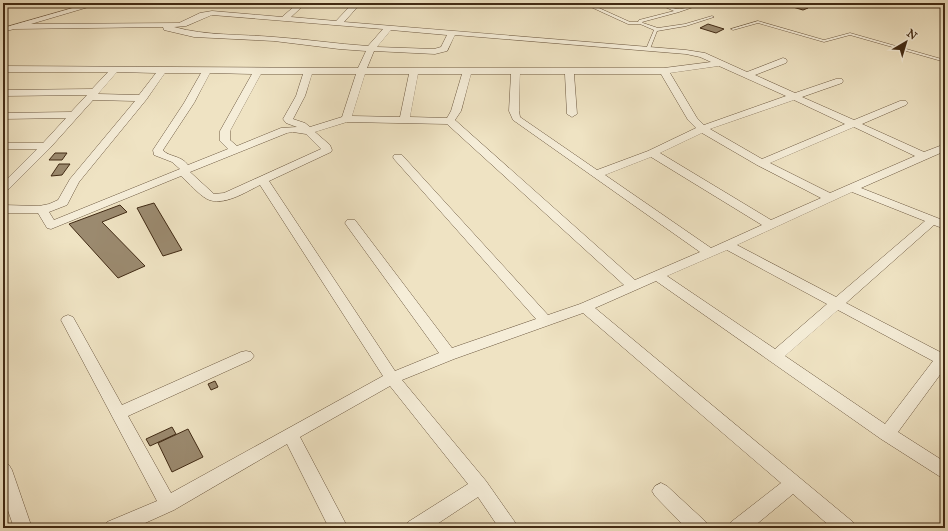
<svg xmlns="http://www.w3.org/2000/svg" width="948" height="531" font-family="'IM FELL Great Primer',serif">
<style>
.building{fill:#9b8a6f;stroke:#412a14}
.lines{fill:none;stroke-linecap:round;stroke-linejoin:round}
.service-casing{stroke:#6c5840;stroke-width:1}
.minor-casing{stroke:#6c5840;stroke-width:1}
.service{fill:#f5edd8;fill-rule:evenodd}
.minor{fill:#f5edd8;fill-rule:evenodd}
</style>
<rect width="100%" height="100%" fill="#efe3c3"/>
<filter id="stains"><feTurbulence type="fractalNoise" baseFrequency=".005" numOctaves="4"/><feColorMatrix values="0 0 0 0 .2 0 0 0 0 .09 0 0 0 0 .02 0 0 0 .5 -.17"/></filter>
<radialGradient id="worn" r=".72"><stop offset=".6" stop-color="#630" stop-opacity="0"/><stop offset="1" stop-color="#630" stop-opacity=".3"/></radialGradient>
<path class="building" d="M 792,3 L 808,8 L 803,10 L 786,5 Z
M 708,24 L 724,29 L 716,33 L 700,28 Z
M 55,153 L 67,153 L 62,160 L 49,160 Z
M 59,164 L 70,164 L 62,175 L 51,176 Z
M 154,203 L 182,250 L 163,256 L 137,208 Z
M 120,205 L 127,212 L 102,222 L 145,266 L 118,278 L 69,224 Z
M 215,381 L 218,387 L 211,390 L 208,384 Z
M 172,427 L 176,434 L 150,446 L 146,439 Z
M 188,429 L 203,457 L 172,472 L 158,443 Z"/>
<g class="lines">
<defs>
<path id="service" d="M 608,3 L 614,3 L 599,8 L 630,22 L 638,22 L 639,20 L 674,11 L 656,3 C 664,3 670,8 677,9 C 684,10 696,3 705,3 L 679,12 L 642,22 L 643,23 L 658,28 L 685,24 L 712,16 L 714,17 L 686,26 L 657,31 L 650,49 L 648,50 L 646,49 L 654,30 L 640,24 L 628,24 L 593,8 Z
M 758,21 L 824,40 L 850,33 L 945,60 L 945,62 L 850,35 L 824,42 L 758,23 L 733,30 L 731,29 Z"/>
<path id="minor" d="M 90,3 L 102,3 L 31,24 L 179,23 L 200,13 L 212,11 L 282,17 L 298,3 L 306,3 L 291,17 L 336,21 L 353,3 L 361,3 L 344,22 L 686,50 L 705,53 L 747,72 L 783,58 L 786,59 L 787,61 L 786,63 L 755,75 L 795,93 L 836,79 L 842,79 L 843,81 L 842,83 L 802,97 L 854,120 L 900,101 L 906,101 L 908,103 L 906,105 L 862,124 L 924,152 L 945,144 L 945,151 L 861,188 L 945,221 L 945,229 L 934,225 L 846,303 L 942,353 L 945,352 L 945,368 L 898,432 L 945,462 L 945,478 L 939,476 L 881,439 L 656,281 L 595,308 L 853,522 L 855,528 L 832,528 L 793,494 L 752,528 L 729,528 L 731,522 L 781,483 L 583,313 L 454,359 L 402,380 L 486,481 L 519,528 L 499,528 L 478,497 L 431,528 L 406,528 L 408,522 L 468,484 L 390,386 L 300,437 L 348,528 L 329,528 L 287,444 L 174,510 L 134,528 L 105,528 L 107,522 L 157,501 L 61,320 L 63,317 L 68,315 L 73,317 L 122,405 L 241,352 L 246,351 L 251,352 L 254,356 L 251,360 L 128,416 L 171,493 L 383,376 L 260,185 C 246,192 223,207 207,199 C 198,194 189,183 181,176 L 51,229 L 47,228 L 38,213 L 3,213 L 3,205 L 39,206 L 49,204 L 58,200 L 70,179 L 135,101 L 93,100 L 50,148 L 7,191 L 3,192 L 3,183 L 37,149 L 3,149 L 3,143 L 43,143 L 66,118 L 3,119 L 3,113 L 71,112 L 87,95 L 3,96 L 3,90 L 92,89 L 108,72 L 3,72 L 3,66 L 358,68 L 366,51 L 339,49 L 274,41 L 194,37 L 164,30 L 163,27 L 14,29 L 3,32 L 3,28 ZM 212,15 L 383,29 L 368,46 C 337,44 305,39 274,37 C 240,34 207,36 174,27 L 186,26 ZM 391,30 L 447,35 L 441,47 L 434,49 L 377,47 ZM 455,35 L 686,54 L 700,57 L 711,62 L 664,68 L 367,68 L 374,51 L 435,54 L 447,51 ZM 719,66 L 786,96 L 704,125 L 697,118 L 670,73 ZM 117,72 L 156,73 L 139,95 L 98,94 ZM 165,73 L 201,73 L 184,103 L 153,150 L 154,155 L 172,162 L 180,169 L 54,220 L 49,212 L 67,205 L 79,182 L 146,100 ZM 210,73 L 252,74 L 220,131 L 220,141 L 228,149 L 188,165 C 181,155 168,157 163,150 L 194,103 ZM 261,74 L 303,74 L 296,96 L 283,119 L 286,123 L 297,127 L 281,128 L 237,146 L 230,140 L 230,131 ZM 312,74 L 356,74 L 342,117 L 310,127 L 305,123 L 293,119 L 305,96 ZM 365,74 L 409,74 L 400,117 L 352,116 ZM 418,74 L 462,74 L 451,111 L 447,118 L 410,117 ZM 471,74 L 511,74 L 509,111 L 513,120 L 700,252 L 635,280 L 455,120 L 461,111 ZM 520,74 L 565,74 L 567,114 L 572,117 L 577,114 L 574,74 L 661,74 L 688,120 L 696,128 L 648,151 L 597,170 L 520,117 L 519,111 ZM 794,100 L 845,124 L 762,159 L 710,129 ZM 347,122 L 447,124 L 624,285 L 580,304 L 548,315 L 402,155 L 394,155 L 393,157 L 394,159 L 536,319 L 452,348 L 355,220 L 347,220 L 345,223 L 347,226 L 439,353 L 395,371 L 269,181 L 331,152 L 332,150 L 330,145 L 315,132 ZM 854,127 L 915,156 L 830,193 L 770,163 ZM 293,132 L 306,134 L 321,149 L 224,193 L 214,194 L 190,172 L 287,133 ZM 702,133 L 757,165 L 821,198 L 771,220 L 660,153 ZM 651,157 L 762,225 L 711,248 L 605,175 ZM 852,192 L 925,221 L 836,297 L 737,245 ZM 727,250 L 827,304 L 775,349 L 667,276 ZM 838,310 L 933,361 L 885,424 L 785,356 Z
M 3,463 L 9,465 L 12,470 L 32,528 L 14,528 L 3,496 Z
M 661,483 L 667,486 L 706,522 L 708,528 L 686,528 L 655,496 L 652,491 L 655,486 Z"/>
</defs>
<use href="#service" class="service-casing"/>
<use href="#minor" class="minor-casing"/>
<use href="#service" class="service"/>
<use href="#minor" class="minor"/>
</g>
<rect width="948" height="531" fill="none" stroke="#efe3c3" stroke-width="16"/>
<rect x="4" y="4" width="940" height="523" fill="none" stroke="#412a14" stroke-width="2"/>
<rect x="8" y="8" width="932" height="515" fill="none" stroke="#412a14"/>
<g transform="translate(906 42) rotate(38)" stroke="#f5edd8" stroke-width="3" paint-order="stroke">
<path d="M0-3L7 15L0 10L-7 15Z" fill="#412a14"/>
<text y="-6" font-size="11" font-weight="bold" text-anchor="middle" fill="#412a14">N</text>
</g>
<rect width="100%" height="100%" filter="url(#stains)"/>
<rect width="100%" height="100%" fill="url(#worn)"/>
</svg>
